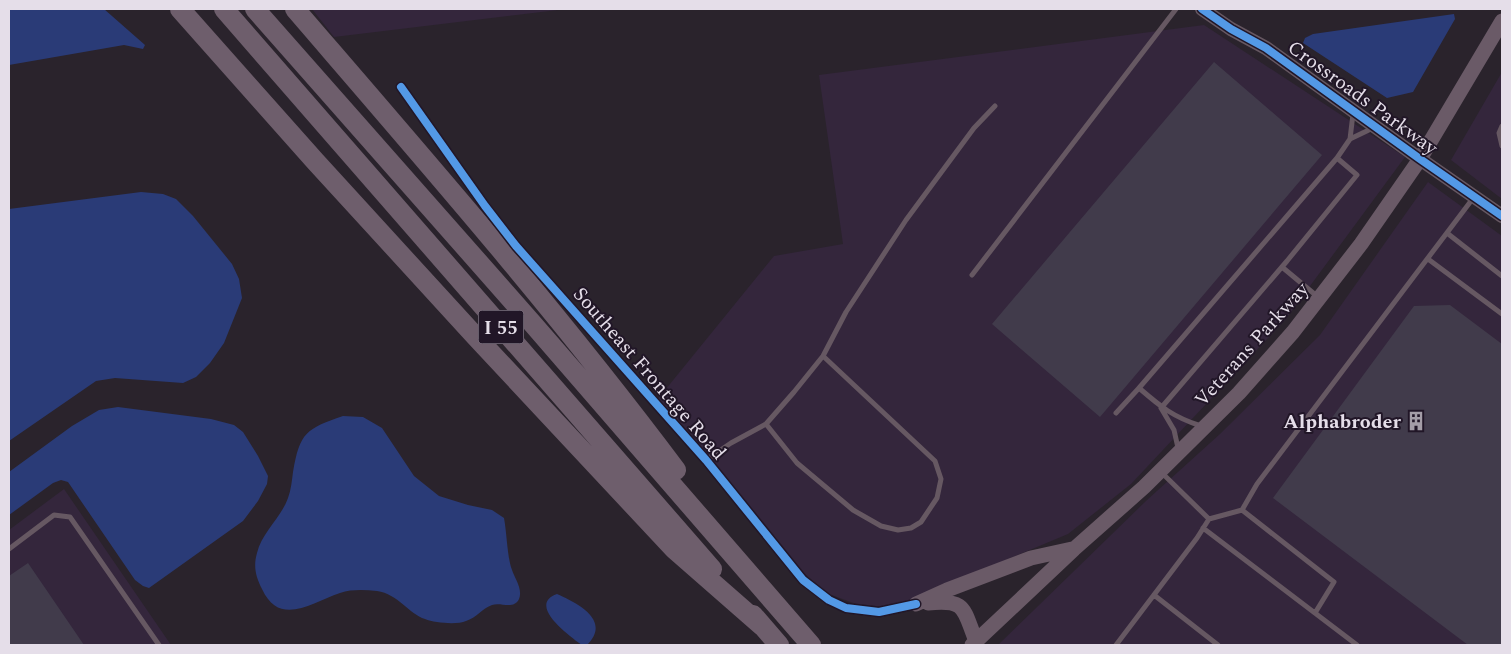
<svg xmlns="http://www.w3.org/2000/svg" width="1511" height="654" font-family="Spectral,serif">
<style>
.built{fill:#34263c}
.water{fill:#2a3b77}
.building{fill:#413b4b}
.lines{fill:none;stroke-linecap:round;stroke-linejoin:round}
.service{stroke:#665862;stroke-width:5}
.minor{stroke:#665862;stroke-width:10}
.tertiary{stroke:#665862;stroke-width:14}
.secondary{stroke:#6a5a67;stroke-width:15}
.motorway{stroke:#6e5e6c;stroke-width:20}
.cycleway-casing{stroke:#211627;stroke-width:11}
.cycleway{stroke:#5399e6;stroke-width:8}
.labels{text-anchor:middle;stroke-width:4;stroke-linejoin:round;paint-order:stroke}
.shield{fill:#211627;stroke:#aaa2af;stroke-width:1}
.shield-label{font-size:19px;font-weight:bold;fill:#e5dee9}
.street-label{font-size:20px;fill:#e5dee9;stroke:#211627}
.poi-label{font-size:20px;font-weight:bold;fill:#e5dee9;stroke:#211627;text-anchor:end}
</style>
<rect width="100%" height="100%" fill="#2a232c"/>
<path class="built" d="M 312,9 L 566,9 L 334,37 Z
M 1204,25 L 1405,157 L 1285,320 L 1131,484 L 1068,534 L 913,599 L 886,607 L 856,604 L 829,594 L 800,570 L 657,400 L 774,256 L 843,244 L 819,75 Z
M 1502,72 L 1502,199 L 1451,160 Z
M 1428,182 L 1502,236 L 1502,645 L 998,645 L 1147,500 L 1220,434 L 1320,335 Z
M 64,489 L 171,645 L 9,645 L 9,530 Z"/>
<path class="water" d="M 9,9 L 104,9 L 145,45 L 143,49 L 124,45 L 9,65 Z
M 1454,14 L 1455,19 L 1413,92 L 1387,98 L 1303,43 L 1305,38 L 1313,34 Z
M 141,192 L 163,194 L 176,199 L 193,216 L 232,264 L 239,279 L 242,298 L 224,343 L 210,363 L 196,377 L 183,383 L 115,378 L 96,381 L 9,441 L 9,209 Z
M 118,407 L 211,419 L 234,425 L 243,432 L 258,456 L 268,476 L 267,484 L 258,501 L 243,521 L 149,588 L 143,586 L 135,580 L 68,482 L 61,480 L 53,483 L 9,515 L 9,472 L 72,426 L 99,410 Z
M 343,416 L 363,417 L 382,428 L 414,476 L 439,496 L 468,505 L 492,510 L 504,518 C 507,534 507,556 512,570 C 515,579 523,589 519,599 C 514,610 501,602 492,605 C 483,608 476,618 466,621 C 457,625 435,623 425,619 C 409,614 398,594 377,591 C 365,590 352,589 340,593 C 312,602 280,628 262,589 C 256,577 253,567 257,553 C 262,532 281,518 288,498 C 291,490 292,480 293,472 C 300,432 306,429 343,416 Z
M 557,594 C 577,603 612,620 587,645 L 582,645 C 571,637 526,605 557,594 Z"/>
<path class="building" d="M 1214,62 L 1322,155 L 1100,417 L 992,324 Z
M 1450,305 L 1502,344 L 1502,645 L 1468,645 L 1273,498 L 1414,306 Z
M 28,563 L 84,645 L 9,645 L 9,576 Z"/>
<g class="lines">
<path class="service" d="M 1353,114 L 1350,139 L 1373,128
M 1502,126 L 1499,133 L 1502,146
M 1447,233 L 1502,276
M 1428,259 L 1502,314
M 1282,267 L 1318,297
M 972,275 L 1176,9
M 1139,388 L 1337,158
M 1161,408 L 1287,261 L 1357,175 L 1337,158 L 1350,139
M 1161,408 L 1174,430 L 1178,448
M 1116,413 L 1139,388 C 1161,407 1173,417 1201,426
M 766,424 L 797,463 L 853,510 L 881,526 L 898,530 L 911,528 L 921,522 L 937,498 L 941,479 L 935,461 L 823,356
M 706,460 L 731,443 L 766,424 L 794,392 L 823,356 L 846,312 L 906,220 L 974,128 L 995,106
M 1242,510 L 1257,484 L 1474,197
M 1209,519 L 1242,510 L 1334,582 L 1315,613
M 1203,528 L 1357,645
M 9,549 L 54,515 L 70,517 L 159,645
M 1154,595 L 1218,645
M 1116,645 L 1197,538 L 1209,519 L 1162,473"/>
<path class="minor" d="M 401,87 L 485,206 L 516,246 L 706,460 L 803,580 L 829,600 L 846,608 L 879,612 L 916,604"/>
<path class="tertiary" d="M 1202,9 L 1231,29 L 1266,48 L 1420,159 L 1502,216"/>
<path class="secondary" d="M 928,603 C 967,599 963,609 976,641
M 916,604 L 947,590 L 1031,558 L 1072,549
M 972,645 L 1074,549 L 1144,487 L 1239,393 L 1293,332 L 1361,244 L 1420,159 L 1502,21"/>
<path class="motorway" d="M 180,9 L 315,161 L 476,337 L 674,549 L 762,626
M 224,9 L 712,569
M 255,9 L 532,323 L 811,645
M 295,9 C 425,160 557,311 676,470
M 753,615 L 779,645"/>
<defs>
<path id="cycleway" d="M 1202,9 L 1231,29 L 1266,48 L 1420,159 L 1502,216
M 401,87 L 485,206 L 516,246 L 706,460 L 803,580 L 829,600 L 846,608 L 879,612 L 916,604"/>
</defs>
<use href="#cycleway" class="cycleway-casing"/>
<use href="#cycleway" class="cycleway"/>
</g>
<defs>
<symbol id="building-bare" viewBox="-9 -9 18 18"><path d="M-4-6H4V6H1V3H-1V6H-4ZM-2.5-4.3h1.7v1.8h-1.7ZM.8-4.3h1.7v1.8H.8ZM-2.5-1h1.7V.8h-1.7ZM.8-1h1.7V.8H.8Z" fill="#a49da7" stroke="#211627" stroke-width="2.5" paint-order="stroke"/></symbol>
</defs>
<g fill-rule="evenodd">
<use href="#building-bare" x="1402" y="407" width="28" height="28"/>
</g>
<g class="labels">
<rect class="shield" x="478.5" y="310.5" width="45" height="33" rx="4"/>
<g class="shield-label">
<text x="501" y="334">I 55</text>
</g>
<g class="street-label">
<text transform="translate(1363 97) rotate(36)" y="7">Crossroads Parkway</text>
<text transform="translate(1251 344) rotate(-48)" y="7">Veterans Parkway</text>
<text transform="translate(650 373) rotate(49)" y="7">Southeast Frontage Road</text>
</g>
<g class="poi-label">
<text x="1401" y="428">Alphabroder</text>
</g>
</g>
<rect width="1511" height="654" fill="none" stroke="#e5dee9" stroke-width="20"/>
</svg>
